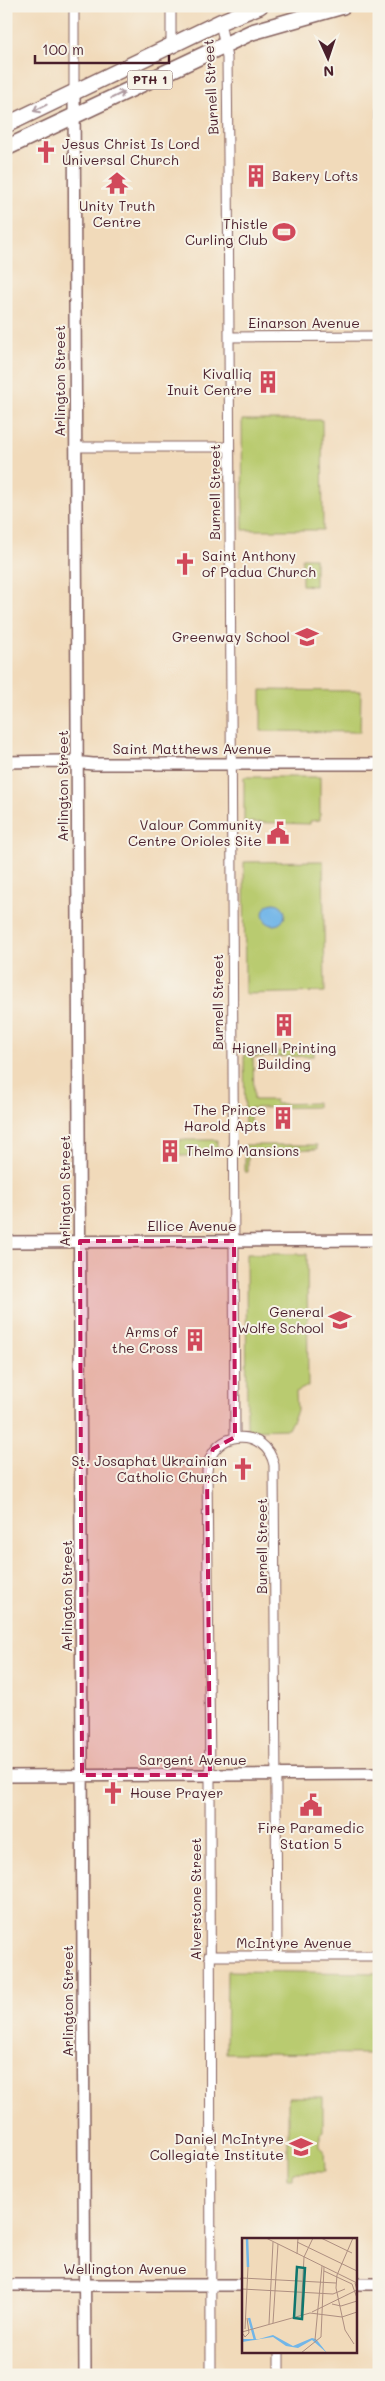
<svg xmlns="http://www.w3.org/2000/svg" width="385" height="2381" font-family="Mali,sans-serif">
<style>
.green{fill:#b9cb6f;stroke:#82754d}
.water{fill:#72b6e8;stroke:#5e6a8a}
.lines{fill:none;stroke-linecap:round;stroke-linejoin:round}
.street-casing{stroke:#84605d;stroke-width:11}
.secondary-casing{stroke:#84605d;stroke-width:14}
.highway-casing{stroke:#84605d;stroke-width:18}
.street{stroke:#fff;stroke-width:9}
.secondary{stroke:#fff;stroke-width:11}
.highway{stroke:#fff;stroke-width:15}
.oneway{stroke:#ae9aa0}
.marked{fill:#c2185b;fill-opacity:0.2;stroke:#c2185b;stroke-width:4;stroke-dasharray:10 6;stroke-linejoin:round}
.labels{text-anchor:middle;stroke-width:4;stroke-linejoin:round;paint-order:stroke}
.shield{fill:#f7f3e8;stroke:#7e5f64;stroke-width:1}
.shield-label{font-size:12px;font-weight:bold;fill:#4a1f2b}
.street-label{font-size:14px;fill:#4a1f2b;stroke:#f7f3e8}
.poi-label{font-size:14px;fill:#4a1f2b;stroke:#f7f3e8;text-anchor:end}
.inset-river{fill:none;stroke:#72b6e8;stroke-width:2.5}
.inset-road{fill:none;stroke:#ae8f81;stroke-width:1}
.view{fill:#0f766e;fill-opacity:0.15;stroke:#0f766e;stroke-width:2.5}
.inset-edge{fill:none;stroke:#4a1f2b;stroke-width:2.5}
</style>
<rect width="100%" height="100%" fill="#f7f3e8"/>
<filter id="ink" filterUnits="userSpaceOnUse"><feTurbulence type="fractalNoise" baseFrequency=".02" numOctaves="2"/><feDisplacementMap in="SourceGraphic" scale="10" xChannelSelector="R" yChannelSelector="G"/><feConvolveMatrix kernelMatrix="1 2 1 2 8 2 1 2 1" color-interpolation-filters="sRGB"/></filter>
<filter id="wash" filterUnits="userSpaceOnUse"><feTurbulence type="fractalNoise" baseFrequency=".0096" numOctaves="4" result="noise"/><feDisplacementMap in="SourceGraphic" scale="20" xChannelSelector="R" yChannelSelector="G"/><feGaussianBlur stdDeviation="1.12" result="paint"/><feColorMatrix in="noise" values="0 0 0 0 0 0 0 0 0 0 0 0 0 0 0 0 0 1.4 0 .05"/><feComposite in="paint" operator="in"/></filter>
<g filter="url(#wash)">
<rect width="100%" height="100%" fill="#f1daba"/>
<path class="green" d="M 242,420 L 322,420 L 323,530 L 243,530 Z
M 302,558 L 315,558 L 315,586 L 302,585 Z
M 261,690 L 361,691 L 360,732 L 261,731 Z
M 244,777 L 320,777 L 320,820 L 310,821 L 310,824 L 244,822 Z
M 323,861 L 325,992 L 245,994 L 244,862 Z
M 314,1051 L 314,1056 L 253,1057 L 254,1100 L 275,1100 L 276,1104 L 317,1103 L 317,1107 L 250,1108 L 250,1130 L 245,1130 L 244,1052 Z
M 179,1140 L 217,1140 L 217,1155 L 179,1156 Z
M 245,1145 L 317,1145 L 317,1149 L 248,1151 L 248,1172 L 245,1172 Z
M 246,1254 L 307,1254 L 308,1386 L 296,1392 L 297,1411 L 288,1429 L 247,1430 Z
M 227,1971 L 378,1973 L 377,2054 L 226,2053 Z
M 288,2097 L 323,2097 L 323,2132 L 320,2134 L 320,2147 L 324,2150 L 325,2172 L 293,2172 L 293,2179 L 288,2179 Z"/>
<path class="water" d="M263 914a11 11 0 1 1 22 0a11 11 0 1 1-22 0Z"/>
</g>
<g filter="url(#ink)">
<g class="lines">
<defs>
<path id="street" d="M 74,6 L 74,92
M 171,6 L 171,45
M 379,6 L 379,41
M 220,22 L 227,58 L 228,155 L 235,1437
M 379,112 L 379,134
M 229,337 L 379,336
M 75,447 L 229,447
M 209,1956 L 379,1956
M 279,2352 L 279,2375
M 211,2375 L 210,1775 L 207,1471 C 211,1428 266,1426 274,1465 L 277,1956"/>
<path id="secondary" d="M 74,92 L 85,2375
M 6,762 L 63,761 L 93,764 L 379,764
M 6,1242 L 379,1240
M 6,1776 L 379,1774
M 356,2284 L 379,2284
M 6,2285 L 244,2285"/>
<path id="highway" d="M 6,125 L 220,22 L 260,6
M 6,148 L 252,32 L 343,6"/>
</defs>
<use href="#street" class="street-casing"/>
<use href="#secondary" class="secondary-casing"/>
<use href="#highway" class="highway-casing"/>
<use href="#street" class="street"/>
<use href="#secondary" class="secondary"/>
<use href="#highway" class="highway"/>
</g>
<defs><path id="oneway-shaft" d="M-6 0H5M1.5-3L5.5 0L1.5 3" fill="none" stroke-width="1.6" stroke-linecap="round" stroke-linejoin="round" transform="scale(1.25)"/></defs>
<g class="oneway">
<use href="#oneway-shaft" transform="translate(118 95) rotate(-26)"/>
<use href="#oneway-shaft" transform="translate(40 108) rotate(154)"/>
</g>
</g>
<path class="marked" d="M 80,1241 L 234,1241 L 235,1437 L 213,1449 L 207,1471 L 210,1775 L 82,1775 Z"/>
<defs>
<symbol id="church-bare" viewBox="-9 -9 18 18"><path d="M-1.2-6h2.4v3.5h3.3v2.4h-3.3V6h-2.4V-.1h-3.3v-2.4h3.3Z" fill="#d1495b" stroke="#f7f3e8" stroke-width="2.5" paint-order="stroke"/></symbol>
<symbol id="building-bare" viewBox="-9 -9 18 18"><path d="M-4-6H4V6H1V3H-1V6H-4ZM-2.5-4.3h1.7v1.8h-1.7ZM.8-4.3h1.7v1.8H.8ZM-2.5-1h1.7V.8h-1.7ZM.8-1h1.7V.8H.8Z" fill="#d1495b" stroke="#f7f3e8" stroke-width="2.5" paint-order="stroke"/></symbol>
<symbol id="temple-bare" viewBox="-9 -9 18 18"><path d="M0-6L5-2H3V0L6.5 2.5H4V6H1.5V3h-3V6H-4V2.5H-6.5L-3 0V-2H-5Z" fill="#d1495b" stroke="#f7f3e8" stroke-width="2.5" paint-order="stroke"/></symbol>
<symbol id="stadium-bare" viewBox="-9 -9 18 18"><path d="M0-5a6.5 5 0 1 0 0 10a6.5 5 0 1 0 0-10ZM-3.5-1.8h7v3.6h-7Z" fill="#d1495b" stroke="#f7f3e8" stroke-width="2.5" paint-order="stroke"/></symbol>
<symbol id="school-bare" viewBox="-9 -9 18 18"><path d="M0-5L7-2L0 1L-7-2ZM-4 1L0 2.5L4 1V4Q0 6-4 4Z" fill="#d1495b" stroke="#f7f3e8" stroke-width="2.5" paint-order="stroke"/></symbol>
<symbol id="civic-bare" viewBox="-9 -9 18 18"><path d="M-.6-6.5H3V-4.5H.6V-3L4-1V1h2V6H-6V1h2V-1L-.6-3ZM-1.2 2.5V6h2.4V2.5Z" fill="#d1495b" stroke="#f7f3e8" stroke-width="2.5" paint-order="stroke"/></symbol>
</defs>
<g fill-rule="evenodd">
<use href="#church-bare" x="30" y="136" width="32" height="32"/>
<use href="#building-bare" x="240" y="160" width="32" height="32"/>
<use href="#temple-bare" x="101" y="167" width="32" height="32"/>
<use href="#stadium-bare" x="268" y="216" width="32" height="32"/>
<use href="#building-bare" x="252" y="366" width="32" height="32"/>
<use href="#church-bare" x="169" y="548" width="32" height="32"/>
<use href="#school-bare" x="291" y="621" width="32" height="32"/>
<use href="#civic-bare" x="262" y="817" width="32" height="32"/>
<use href="#building-bare" x="268" y="1009" width="32" height="32"/>
<use href="#building-bare" x="267" y="1102" width="32" height="32"/>
<use href="#building-bare" x="154" y="1135" width="32" height="32"/>
<use href="#school-bare" x="324" y="1304" width="32" height="32"/>
<use href="#building-bare" x="179" y="1324" width="32" height="32"/>
<use href="#church-bare" x="227" y="1453" width="32" height="32"/>
<use href="#church-bare" x="97" y="1777" width="32" height="32"/>
<use href="#civic-bare" x="295" y="1789" width="32" height="32"/>
<use href="#school-bare" x="285" y="2131" width="32" height="32"/>
</g>
<g class="labels">
<rect class="shield" x="127.5" y="70.5" width="45" height="19" rx="4"/>
<g class="shield-label">
<text x="150" y="84">PTH 1</text>
</g>
<g class="street-label">
<text transform="translate(211 87) rotate(-93)" y="5">Burnell Street</text>
<text x="304" y="328">Einarson Avenue</text>
<text transform="translate(60 381) rotate(-90)" y="5">Arlington Street</text>
<text transform="translate(215 492) rotate(-90)" y="5">Burnell Street</text>
<text x="192" y="754">Saint Matthews Avenue</text>
<text transform="translate(63 786) rotate(-90)" y="5">Arlington Street</text>
<text transform="translate(218 1002) rotate(-90)" y="5">Burnell Street</text>
<text transform="translate(65 1191) rotate(-90)" y="5">Arlington Street</text>
<text x="192" y="1231">Ellice Avenue</text>
<text transform="translate(262 1546) rotate(-90)" y="5">Burnell Street</text>
<text transform="translate(67 1596) rotate(-90)" y="5">Arlington Street</text>
<text x="193" y="1765">Sargent Avenue</text>
<text transform="translate(196 1899) rotate(-90)" y="5">Alverstone Street</text>
<text x="294" y="1948">McIntyre Avenue</text>
<text transform="translate(68 2001) rotate(-90)" y="5">Arlington Street</text>
<text x="125" y="2274">Wellington Avenue</text>
</g>
<g class="poi-label">
<text x="62" y="149" text-anchor="start">Jesus Christ Is Lord<tspan x="62" dy="16">Universal Church</tspan></text>
<text x="272" y="181" text-anchor="start">Bakery Lofts</text>
<text x="117" y="211" text-anchor="middle">Unity Truth<tspan x="117" dy="16">Centre</tspan></text>
<text x="268" y="229">Thistle<tspan x="268" dy="16">Curling Club</tspan></text>
<text x="252" y="379">Kivalliq<tspan x="252" dy="16">Inuit Centre</tspan></text>
<text x="202" y="561" text-anchor="start">Saint Anthony<tspan x="202" dy="16">of Padua Church</tspan></text>
<text x="290" y="642">Greenway School</text>
<text x="262" y="830">Valour Community<tspan x="262" dy="16">Centre Orioles Site</tspan></text>
<text x="284" y="1053" text-anchor="middle">Hignell Printing<tspan x="284" dy="16">Building</tspan></text>
<text x="266" y="1115">The Prince<tspan x="266" dy="16">Harold Apts</tspan></text>
<text x="186" y="1156" text-anchor="start">Thelmo Mansions</text>
<text x="324" y="1317">General<tspan x="324" dy="16">Wolfe School</tspan></text>
<text x="178" y="1337">Arms of<tspan x="178" dy="16">the Cross</tspan></text>
<text x="227" y="1466">St. Josaphat Ukrainian<tspan x="227" dy="16">Catholic Church</tspan></text>
<text x="130" y="1798" text-anchor="start">House Prayer</text>
<text x="311" y="1833" text-anchor="middle">Fire Paramedic<tspan x="311" dy="16">Station 5</tspan></text>
<text x="284" y="2144">Daniel McIntyre<tspan x="284" dy="16">Collegiate Institute</tspan></text>
</g>
</g>
<g transform="translate(242 2238)">
<rect width="115" height="115" fill="#f1daba"/>
<path d="M 31,97 L 51,108 L 70,100 L 74,101 L 85,115 L 70,102 L 56,110 L 44,108 L 31,99 L 0,104 L 0,101 L 17,101 Z" fill="#72b6e8"/>
<path class="inset-river" d="M 5,0 L 6,29M 7,80 L 13,102"/>
<path class="inset-road" d="M 24,0 L 115,45M 79,0 L 110,15M 111,0 L 95,37 L 94,50 L 103,92 L 112,106M 55,4 L 115,33M 55,16 L 56,0M 82,33 L 110,46 L 115,60M 0,40 L 94,45M 0,51 L 91,56 L 103,51M 90,66 L 99,68 L 115,63M 70,74 L 115,52 L 113,45M 59,78 L 62,19 L 71,0M 31,85 L 36,6M 27,86 L 31,4M 3,91 L 6,29M 0,94 L 68,75 L 100,79 L 115,74M 1,96 L 3,99 L 7,95 L 5,80M 73,102 L 80,28M 59,115 L 79,99 L 82,29"/>
<path class="view" d="M 55,29 L 63,30 L 60,81 L 52,80 Z"/>
<rect width="115" height="115" class="inset-edge"/>
</g>
<rect width="385" height="2381" fill="none" stroke="#f7f3e8" stroke-width="25"/>
<g transform="translate(328 58) rotate(177)" stroke="#f7f3e8" stroke-width="4" paint-order="stroke">
<path d="M0-4L9 19L0 12L-9 19Z" fill="#4a1f2b"/>
<text y="-8" font-size="14" font-weight="bold" text-anchor="middle" fill="#4a1f2b">N</text>
</g>
<path d="M35 55v8h134v-8" fill="none" stroke="#4a1f2b" stroke-width="2.5"/>
<text x="42" y="55" font-size="15" fill="#4a1f2b" stroke="#f7f3e8" stroke-width="4" paint-order="stroke">100 m</text>
</svg>
